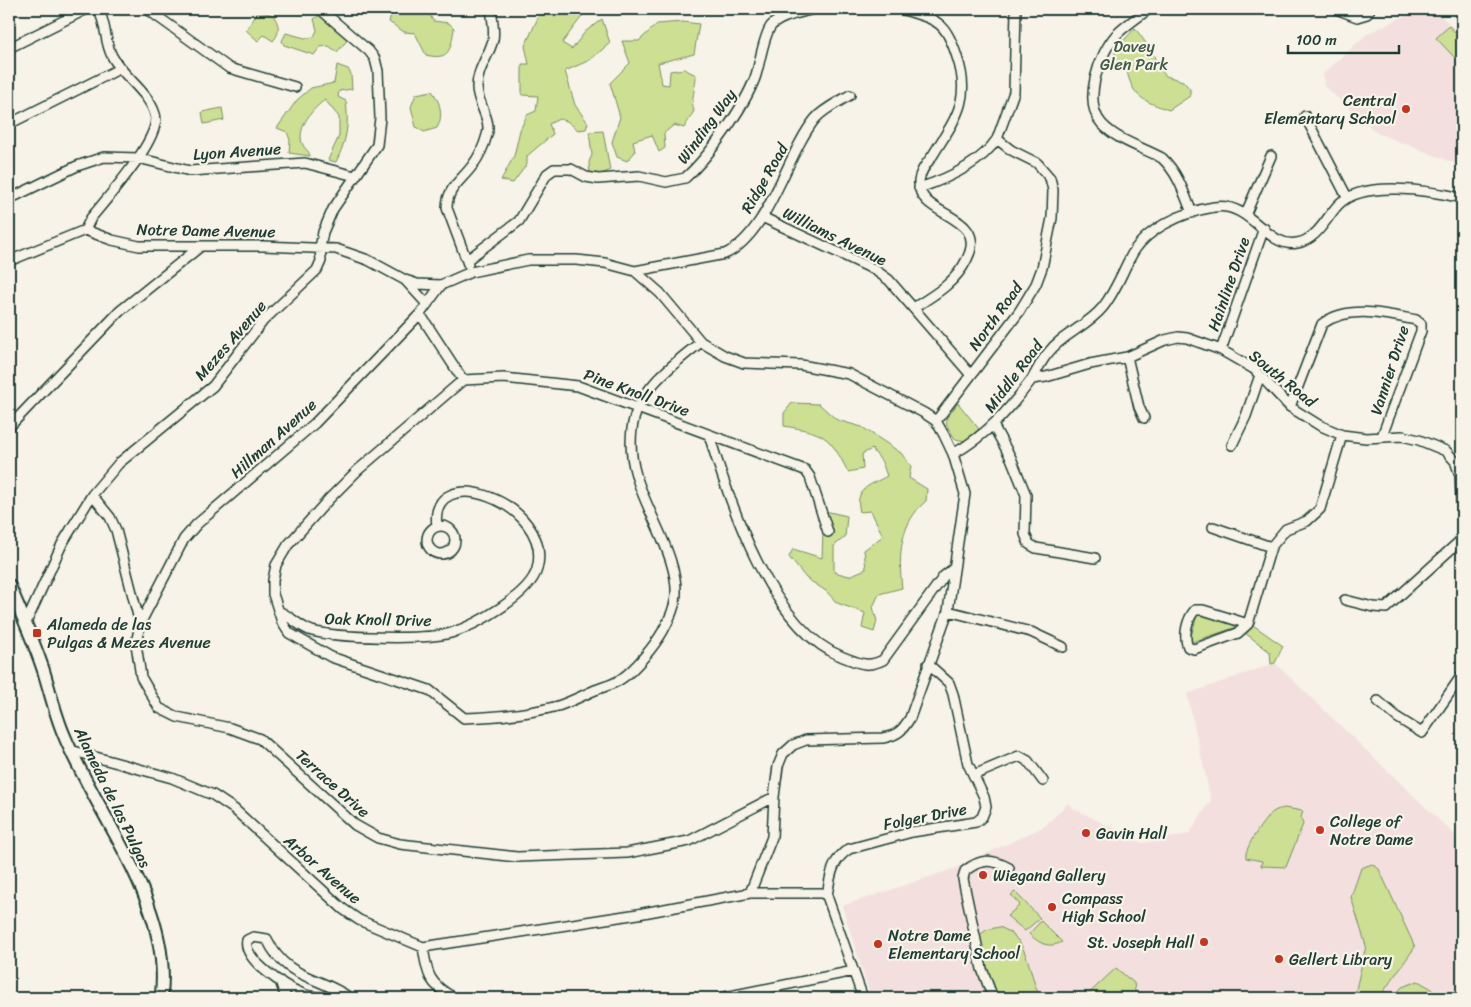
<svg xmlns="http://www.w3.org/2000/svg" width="1471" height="1007" font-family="Sriracha,sans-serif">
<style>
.built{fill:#f3e0de}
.green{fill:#cddf93;stroke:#768e64}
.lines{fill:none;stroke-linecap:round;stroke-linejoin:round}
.minor-casing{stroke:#1f3d34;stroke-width:12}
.secondary-casing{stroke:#1f3d34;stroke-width:15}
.minor{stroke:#f7f3e8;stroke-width:9}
.secondary{stroke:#f7f3e8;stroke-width:11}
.poi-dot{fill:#c8321e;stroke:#f7f3e8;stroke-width:2}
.labels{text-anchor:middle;stroke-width:4.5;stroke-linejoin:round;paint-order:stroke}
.park-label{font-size:16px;fill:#425d47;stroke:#f7f3e8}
.poi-label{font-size:16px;fill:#1f3d34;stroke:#f7f3e8;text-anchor:start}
.street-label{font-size:16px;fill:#1f3d34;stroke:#f7f3e8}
</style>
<rect width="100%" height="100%" fill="#f7f3e8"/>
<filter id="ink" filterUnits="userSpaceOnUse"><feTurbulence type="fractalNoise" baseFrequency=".02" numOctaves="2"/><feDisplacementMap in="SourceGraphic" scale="10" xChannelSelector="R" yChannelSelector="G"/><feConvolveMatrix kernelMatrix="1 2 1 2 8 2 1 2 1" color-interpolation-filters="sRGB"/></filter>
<g filter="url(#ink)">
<path class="built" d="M 1419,9 L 1434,9 L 1462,36 L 1462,166 L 1377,133 L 1324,86 L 1323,74 L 1367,34 Z
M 1275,663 L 1462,842 L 1462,998 L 871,998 L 842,906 L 956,868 L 1045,826 L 1068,803 L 1073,808 L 1142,843 L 1189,834 L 1211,800 L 1187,694 Z"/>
<path class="green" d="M 388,9 L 427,9 L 433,21 L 449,23 L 454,28 C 451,49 450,61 426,55 L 415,33 L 404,32 L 389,22 L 392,10 Z
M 542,9 L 572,9 L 583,15 L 562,43 L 572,49 L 585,32 L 602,19 L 610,43 L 590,60 L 565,71 L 575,105 L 588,123 L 586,129 L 578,130 L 567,121 L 559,119 L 549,124 L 553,134 L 527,156 L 527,164 L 513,183 L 501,180 L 514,156 L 520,130 L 527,115 L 536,111 L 538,96 L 522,95 L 522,64 L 529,64 L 525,46 Z
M 259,11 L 273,15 C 279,24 281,32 273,41 L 264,35 L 258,41 L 246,30 Z
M 320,15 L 342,29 L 349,38 L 337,52 L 329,46 L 320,47 L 314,55 L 284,45 L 282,41 L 286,33 L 305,38 L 314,37 L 317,30 L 314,19 Z
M 683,22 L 699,24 L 694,54 L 658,63 L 662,84 L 669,85 L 670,71 L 684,69 L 696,75 C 696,88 690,100 694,111 L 684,128 L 674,125 L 664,133 L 665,148 L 659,152 L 652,135 L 633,141 L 635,152 L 627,161 L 617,157 L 612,142 L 620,117 L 610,83 L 630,63 L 622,41 L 639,41 L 657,24 Z
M 1449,26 L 1462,40 L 1462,52 L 1455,58 L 1436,38 Z
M 1135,28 L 1153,53 L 1157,65 L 1166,76 L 1183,81 L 1190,89 L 1190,96 L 1169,110 C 1144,101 1133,98 1127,71 L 1119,71 L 1110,64 L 1117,48 Z
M 337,65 L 348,69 L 351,74 L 352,89 L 339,91 L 338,97 L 346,101 C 349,127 347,139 336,162 L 328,160 L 339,136 L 339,117 L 325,100 C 313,108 297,127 302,143 C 304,149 309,150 310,156 L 289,153 L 290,140 L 287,132 L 277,128 L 297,100 L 311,88 L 334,83 Z
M 432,91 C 440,101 444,116 437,128 L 424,132 L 416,127 L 411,107 L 416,94 Z
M 222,108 L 224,120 L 204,124 L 202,112 Z
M 603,131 L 610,170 L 602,174 L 590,174 L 589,162 L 592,155 L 589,132 Z
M 792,403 L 819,404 L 837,420 L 862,427 L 901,453 L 911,466 L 909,478 L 927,489 L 926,501 C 900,523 898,555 902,588 L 879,594 L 873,607 L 877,621 L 874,632 L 862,628 L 865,613 L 837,603 L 826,591 L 806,578 L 789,557 L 793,549 L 822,558 L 823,531 L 819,518 L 825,511 L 847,516 L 845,537 L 834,546 L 834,572 L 849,576 L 866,569 L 864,550 L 883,536 L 871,511 L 860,512 C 854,488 869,486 887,476 L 882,462 L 872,449 L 862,454 L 863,469 L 848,472 C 829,434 824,433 784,426 L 784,413 Z
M 958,403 L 979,429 L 965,441 L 955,439 L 947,426 L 946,419 Z
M 1198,612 L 1253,625 L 1283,646 L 1275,663 L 1271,664 L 1270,652 L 1237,627 L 1189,643 Z
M 1285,808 L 1303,811 L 1301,818 L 1303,824 L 1286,867 L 1261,866 L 1262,861 L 1246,858 C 1243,850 1265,817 1273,812 C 1277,809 1280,809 1285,808 Z
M 1372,864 L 1379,869 L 1415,947 L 1379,998 L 1354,998 L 1366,946 L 1351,897 L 1361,868 Z
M 1015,892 L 1040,918 L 1025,931 L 1007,916 L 1020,905 L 1011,895 Z
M 1041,921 L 1062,942 C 1048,949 1039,943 1029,934 Z
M 999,927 C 1029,937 1028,971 1039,995 L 1036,998 L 997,998 L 986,966 L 979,936 L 986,930 Z
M 1116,968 L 1134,983 L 1136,998 L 1084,998 Z
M 1418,981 L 1432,989 L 1437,998 L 1393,998 L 1402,987 Z"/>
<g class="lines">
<defs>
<path id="minor" d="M 147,9 L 229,68 L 295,87
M 901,9 C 936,20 945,19 957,57 C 972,100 955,119 933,155 C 927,163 920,171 919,181 C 916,218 990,213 967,259 C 956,282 936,294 915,307
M 1149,9 C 1138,17 1126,25 1116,35 C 1099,54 1082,102 1102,124 C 1118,141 1142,147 1162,158 C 1178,173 1184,193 1192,213
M 1336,9 L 1357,17 L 1367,14 L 1370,9
M 9,48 L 87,9
M 1305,116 L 1347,197
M 9,124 L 121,68
M 919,188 C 947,179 980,164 997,139
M 9,199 L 77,166 L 104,157 L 138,158 L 190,171 L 305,163 L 355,176
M 1246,213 L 1271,156
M 762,217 L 875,270 L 889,280 L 971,375
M 85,230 L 91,218 C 106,199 163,137 155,114 C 148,91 122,76 112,56 C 104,41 107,24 98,9
M 467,260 L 519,221 L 547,174 L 554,169 L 571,169 L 586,177 L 598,179 L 639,176 L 666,182 L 685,178 C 709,157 744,107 755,78 C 760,64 763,37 771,26 C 780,16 800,13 813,9
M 9,261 L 85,230 L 112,240 L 139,246 L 263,246 L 336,249 L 368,260 L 405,280 L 417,284 L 441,285 L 471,272 L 528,260 L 576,260 L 605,263 L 635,271 L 660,293 L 701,342 L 725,356 L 744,363 L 801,365 L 849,374 L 924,413 L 936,421 L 944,435 L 953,454 L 965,494 L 948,611 L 910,718 C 902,731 898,735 883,738 L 806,740 L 793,745 L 783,754 L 778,766 L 774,797 L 772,837 L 750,893
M 468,264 L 447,208 C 447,188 461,181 472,166 C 479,157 484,146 487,135 C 492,119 477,104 477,87 C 477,69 489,56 493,40 C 495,30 492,18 491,9
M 635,271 L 725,254 C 769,234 786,155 815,119 C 823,109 839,102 850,95
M 405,280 L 426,303
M 420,314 L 463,380
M 1221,350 L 1264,228
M 1127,357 L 1139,407 L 1144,418
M 1032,379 L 1046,377 L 1090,364 L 1127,357 L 1165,340 L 1178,337 L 1187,338 L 1221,350 L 1254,369 L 1290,407 L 1319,425 L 1342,435 L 1366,438 L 1402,436 L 1419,440 L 1446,451 L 1455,461 L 1460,475 L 1462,520
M 463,380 L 358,470 L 329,499 L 288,545 L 276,565 L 273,580 L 273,594 L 282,622 L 289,633 L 331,657 L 429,690 L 464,718 C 495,717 528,714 558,706 C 570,702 582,696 593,691 C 602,687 613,685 621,679 C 635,670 655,645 663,631 C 677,606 680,591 671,562 C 658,518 625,478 632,429 C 637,390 672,365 701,342
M 463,380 L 504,378 L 578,386 L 805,470 L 810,477 L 828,532
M 1290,407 L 1322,324 C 1348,304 1386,314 1416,320 L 1421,324 L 1421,331 L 1382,436
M 936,421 L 1019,312 L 1036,284 L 1042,268 L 1052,218 L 1053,190 L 1050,178 L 1037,163 L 1011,150 L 997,139 L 1014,92 L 1016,9
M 9,427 L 120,311 L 201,246
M 994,427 L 1011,458 L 1026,495 L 1025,534 L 1029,544 L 1036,548 L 1095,558
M 709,435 C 730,503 771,630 843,657 C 859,663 867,668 883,660 L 944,576 L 954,568
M 1232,445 L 1246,416 L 1260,375
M 953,454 C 987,435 1009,410 1032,379 C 1037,371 1041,361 1048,353 C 1062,334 1088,326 1103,307 C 1115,292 1121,275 1130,258 C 1144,229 1183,212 1214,207 C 1251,201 1267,249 1297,243 C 1317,240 1326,218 1338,205 C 1363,179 1431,191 1462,198
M 92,495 L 110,517 L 116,530 L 140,624 L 136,644 L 141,677 L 159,708 L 177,717 L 230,728 L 260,739 L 355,825 L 378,838 L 400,844 L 517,857 L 627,853 L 689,841 L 774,797
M427 540a14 14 0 1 1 28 0a14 14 0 1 1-28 0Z
M 1213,527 L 1271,547
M 1345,600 L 1373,607 L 1386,608 L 1462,539
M 1195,610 L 1203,610 L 1248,624 L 1238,633 L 1194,649 L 1188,647 C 1183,636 1187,619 1195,610 Z
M 948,611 L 1031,632 L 1063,647
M 280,612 C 292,617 299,627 312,631 C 337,638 427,640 451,633 C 476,625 530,595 537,569 C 555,503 427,458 437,526
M 26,623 L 62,544 L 92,495 L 119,463 L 213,386 L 263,321 L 317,270 L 321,261 L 320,248 L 323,232 L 333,209 L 377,145 L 380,118 L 378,71 L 375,59 L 369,51 L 320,9
M 140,624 L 184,539 L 197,524 L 315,423 L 420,314 L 441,285
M 1248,624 L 1271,547 L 1286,529 L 1307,521 L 1320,509 L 1342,435
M 1378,701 L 1398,718 L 1422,733 L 1462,675
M 70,750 L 172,778 L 213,795 L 234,809 L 343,909 L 359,920 L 423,947 L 638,914 L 750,893 L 822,893 L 827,896 L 863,998
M 974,775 L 1019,756 L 1028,761 L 1043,781
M 827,896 C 830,877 832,859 849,849 L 912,832 L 976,822 L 982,817 L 986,807 L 984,797 L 968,764 L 953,694 L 949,683 L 928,664
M 423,947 C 427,975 429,984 454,998
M 280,981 L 286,998
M 330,998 C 321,997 311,997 303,994 C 286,987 242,960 247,940 L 253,937 L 267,939 C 286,980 318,975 350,998
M 720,998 L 854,971
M 993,998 L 982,969 L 963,879 L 965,871 C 981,858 993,859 1009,868"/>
<path id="secondary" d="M 9,585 C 21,612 33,640 43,669 C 50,691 55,714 64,735 C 97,816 174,906 161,998"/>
</defs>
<use href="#minor" class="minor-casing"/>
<use href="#secondary" class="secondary-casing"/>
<use href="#minor" class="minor"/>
<use href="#secondary" class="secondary"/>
</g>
</g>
<g class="poi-dot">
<circle cx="1406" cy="109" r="5"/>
<rect x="32" y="628" width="10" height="10" rx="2.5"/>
<circle cx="1320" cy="830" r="5"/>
<circle cx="1086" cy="833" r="5"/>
<circle cx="983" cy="875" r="5"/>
<circle cx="1052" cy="907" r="5"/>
<circle cx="1204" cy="942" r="5"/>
<circle cx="878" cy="944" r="5"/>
<circle cx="1279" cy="959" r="5"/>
</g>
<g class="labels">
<g class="park-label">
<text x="1134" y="52">Davey<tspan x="1134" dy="18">Glen Park</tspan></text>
</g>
<g class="poi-label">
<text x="1396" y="106" text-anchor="end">Central<tspan x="1396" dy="18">Elementary School</tspan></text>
<text x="47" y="630">Alameda de las<tspan x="47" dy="18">Pulgas &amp; Mezes Avenue</tspan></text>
<text x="1330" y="827">College of<tspan x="1330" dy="18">Notre Dame</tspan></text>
<text x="1096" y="839">Gavin Hall</text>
<text x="993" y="881">Wiegand Gallery</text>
<text x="1062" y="904">Compass<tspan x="1062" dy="18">High School</tspan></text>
<text x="888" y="941">Notre Dame<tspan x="888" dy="18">Elementary School</tspan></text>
<text x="1194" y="948" text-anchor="end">St. Joseph Hall</text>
<text x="1289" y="965">Gellert Library</text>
</g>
<g class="street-label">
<text transform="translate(706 126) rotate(-54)" y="6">Winding Way</text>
<text transform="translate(237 151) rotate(-4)" y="6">Lyon Avenue</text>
<text transform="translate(764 178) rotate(-60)" y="6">Ridge Road</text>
<text transform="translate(206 230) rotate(1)" y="6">Notre Dame Avenue</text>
<text transform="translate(835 236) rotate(26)" y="6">Williams Avenue</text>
<text transform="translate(1228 284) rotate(-71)" y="6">Hainline Drive</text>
<text transform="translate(995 316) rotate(-54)" y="6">North Road</text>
<text transform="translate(230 340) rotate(-49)" y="6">Mezes Avenue</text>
<text transform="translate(1389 370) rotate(-72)" y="6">Vannier Drive</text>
<text transform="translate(1013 376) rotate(-53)" y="6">Middle Road</text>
<text transform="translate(1283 378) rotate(39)" y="6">South Road</text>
<text transform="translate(637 392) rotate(20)" y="6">Pine Knoll Drive</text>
<text transform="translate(273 438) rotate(-42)" y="6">Hillman Avenue</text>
<text transform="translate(378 619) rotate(1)" y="6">Oak Knoll Drive</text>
<text transform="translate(333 783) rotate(42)" y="6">Terrace Drive</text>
<text transform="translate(113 797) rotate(64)" y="6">Alameda de las Pulgas</text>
<text transform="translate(925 816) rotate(-11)" y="6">Folger Drive</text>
<text transform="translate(323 869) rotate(41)" y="6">Arbor Avenue</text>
</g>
</g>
<rect width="1471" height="1007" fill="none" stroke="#f7f3e8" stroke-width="30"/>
<rect x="15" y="15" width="1441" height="977" fill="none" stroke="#1f3d34" stroke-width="2" filter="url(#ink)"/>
<path d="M1288 45v8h111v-8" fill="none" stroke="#1f3d34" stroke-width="2.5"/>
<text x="1296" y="45" font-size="15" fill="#1f3d34" stroke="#f7f3e8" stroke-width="4" paint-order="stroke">100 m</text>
</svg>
